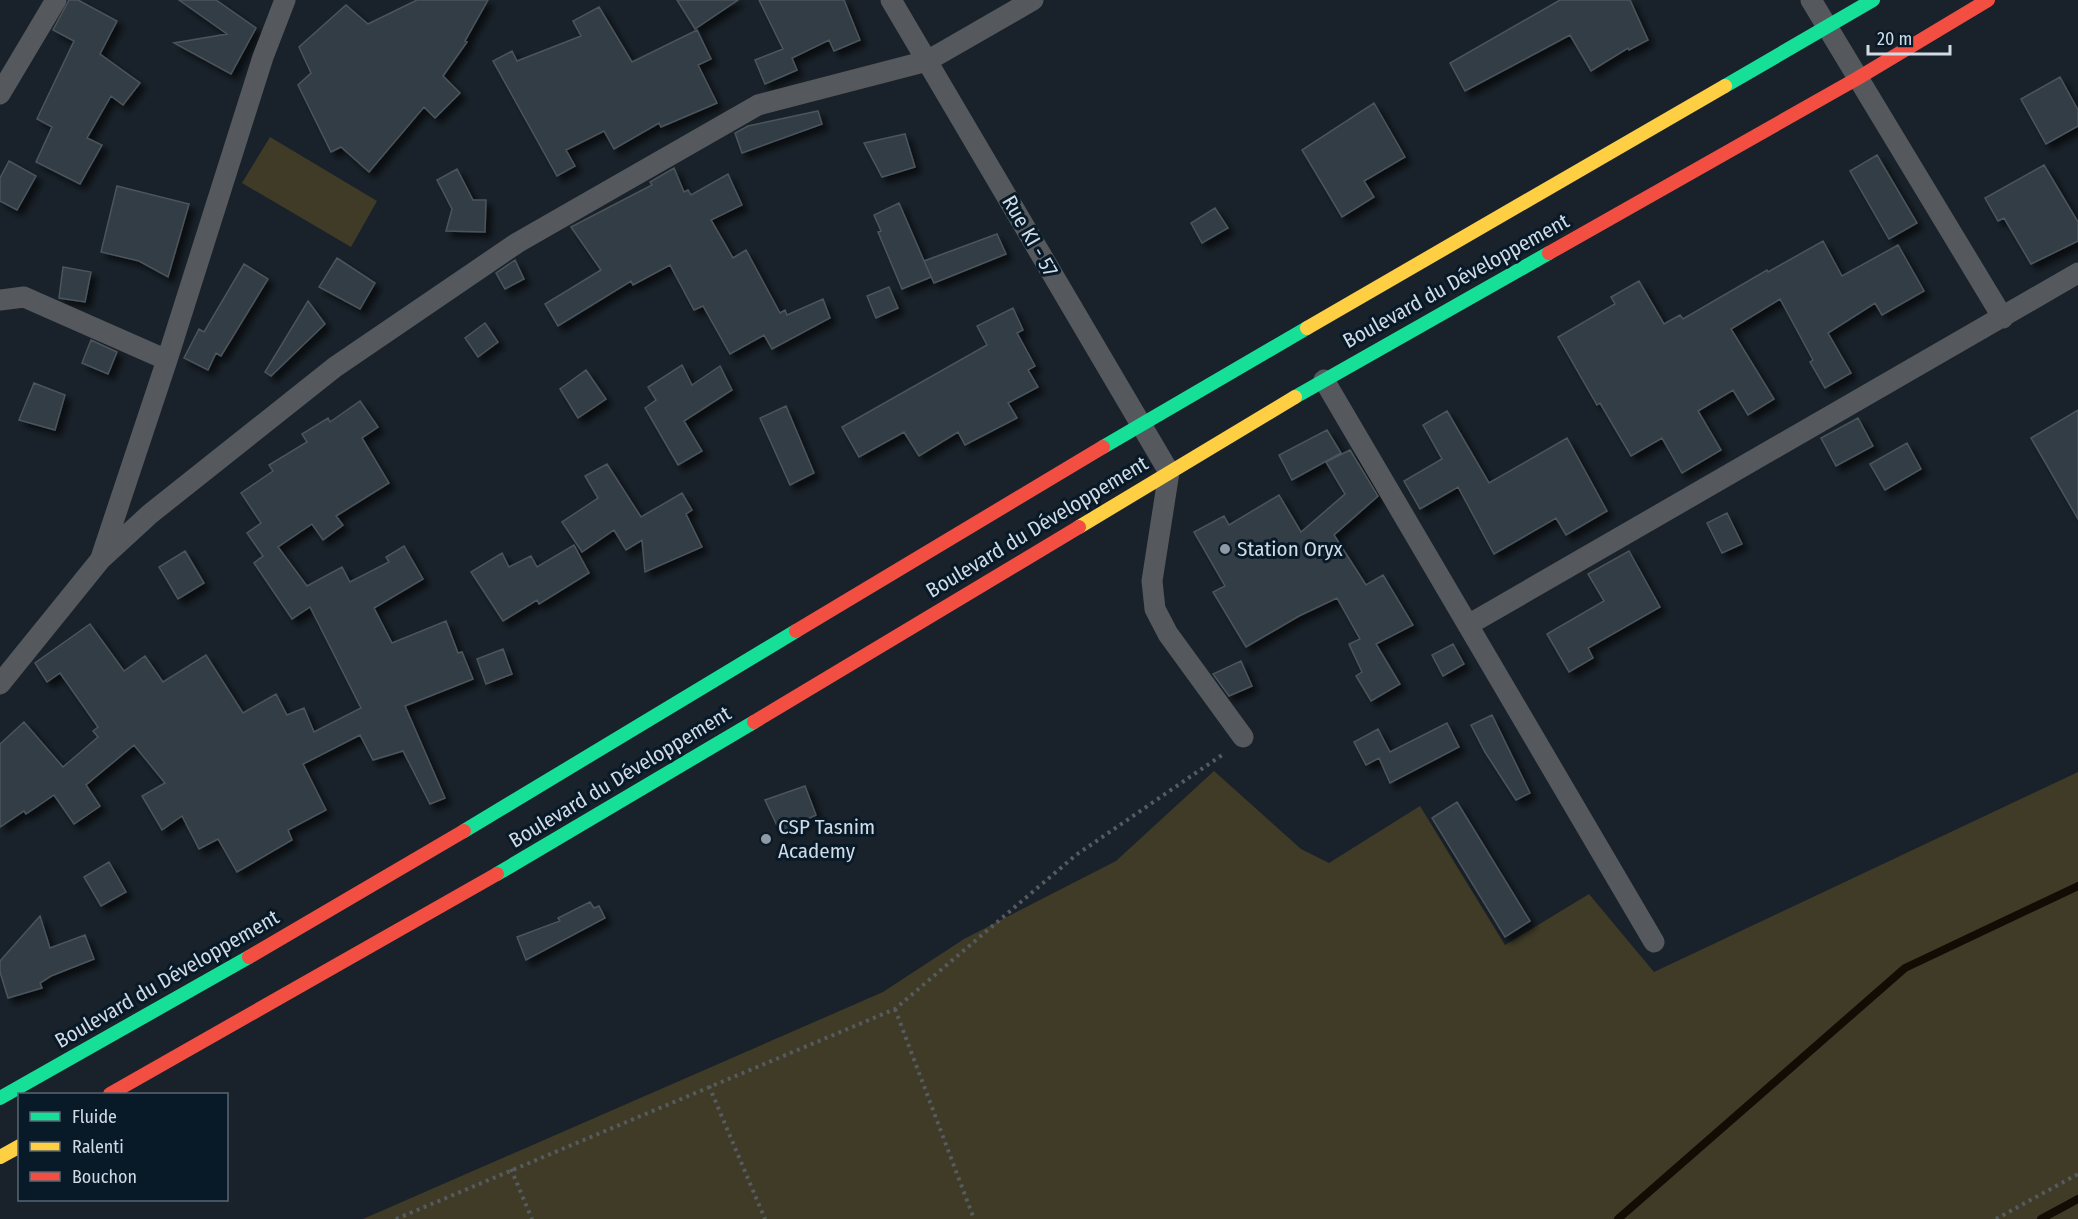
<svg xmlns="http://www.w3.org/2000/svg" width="2078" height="1219" font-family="'Fira Sans Condensed',sans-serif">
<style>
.green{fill:#3f3b27}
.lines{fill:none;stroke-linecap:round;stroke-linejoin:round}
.stream{stroke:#120c04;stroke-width:8}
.building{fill:#333c44;stroke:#4c545b;stroke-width:1.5;filter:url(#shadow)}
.path{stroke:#555b60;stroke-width:4;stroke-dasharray:3 4.5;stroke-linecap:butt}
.street{stroke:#55595d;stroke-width:21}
.fast{stroke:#16e098;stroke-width:14}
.slow{stroke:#ffcf43;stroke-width:14}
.jam{stroke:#f24e42;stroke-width:14}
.poi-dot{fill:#909aa4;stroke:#081928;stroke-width:2}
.labels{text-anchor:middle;stroke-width:6;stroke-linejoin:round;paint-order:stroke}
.street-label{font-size:21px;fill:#d0dbe6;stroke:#081928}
.poi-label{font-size:21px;fill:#d0dbe6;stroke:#081928;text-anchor:start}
</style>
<defs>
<filter id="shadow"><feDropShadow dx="5.5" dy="5.5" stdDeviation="3" flood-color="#0009"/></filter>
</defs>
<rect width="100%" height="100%" fill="#19222a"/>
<path class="green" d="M 270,137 L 377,201 L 351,247 L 242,183 Z
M 1214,771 L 1301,849 L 1329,863 L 1420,806 L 1505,945 L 1589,894 L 1654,972 L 2078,772 L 2078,1219 L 363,1219 L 883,992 L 964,939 L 1116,861 Z"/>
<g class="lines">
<path class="stream" d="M 1618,1219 L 1905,968 L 2078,886
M 2041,1219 L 2078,1199"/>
</g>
<path class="building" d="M 69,0 L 78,0 L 117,21 L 100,54 L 140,83 L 123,105 L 111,96 L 87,138 L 102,145 L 80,184 L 36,162 L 52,127 L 37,119 L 74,41 L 53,30 Z
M 179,0 L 216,0 L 256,28 L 231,74 L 174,43 L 227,34 Z
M 417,0 L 488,0 L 465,41 L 467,42 L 443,76 L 460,93 L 435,118 L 424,107 L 369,172 L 341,147 L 331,152 L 298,85 L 311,73 L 299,47 L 346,5 L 368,24 Z
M 677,0 L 738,0 L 695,29 Z
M 759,0 L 844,0 L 860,40 L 834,51 L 829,40 L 792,58 L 797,70 L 765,84 L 755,60 L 783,49 Z
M 1560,0 L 1630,0 L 1648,40 L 1629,50 L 1628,48 L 1591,71 L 1570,35 L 1465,91 L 1450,63 Z
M 599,7 L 632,62 L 697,30 L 711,59 L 698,65 L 717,103 L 661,127 L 659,123 L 614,149 L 604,131 L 566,150 L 575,166 L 557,176 L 493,61 L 512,51 L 517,61 L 581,36 L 573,21 Z
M 2060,77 L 2078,110 L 2078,126 L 2046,144 L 2021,99 Z
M 1374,103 L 1405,157 L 1364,181 L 1374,197 L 1342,217 L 1302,150 Z
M 818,111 L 822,124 L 742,153 L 735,133 L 748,126 Z
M 905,134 L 915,167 L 882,177 L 864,143 Z
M 1877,155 L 1917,223 L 1889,239 L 1850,171 Z
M 9,161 L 36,176 L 17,210 L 0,201 L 0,178 Z
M 2044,165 L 2078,222 L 2078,241 L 2031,264 L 2004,218 L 1998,221 L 1985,198 Z
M 674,168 L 684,192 L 688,190 L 691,195 L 728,174 L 742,205 L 711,220 L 733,258 L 746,250 L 780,313 L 785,310 L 787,315 L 823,299 L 830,318 L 772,349 L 764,335 L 730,354 L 703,306 L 694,310 L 670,265 L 633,285 L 631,281 L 558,326 L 545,304 L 601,270 L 571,227 L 652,185 L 650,182 Z
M 457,169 L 473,200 L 486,200 L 485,232 L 446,231 L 452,209 L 437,180 Z
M 117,186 L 189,204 L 168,277 L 139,261 L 101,252 Z
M 899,203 L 931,277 L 902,289 L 878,232 L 881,231 L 874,215 Z
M 1215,208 L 1228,228 L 1202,243 L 1191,223 Z
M 997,234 L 1006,254 L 934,283 L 924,261 Z
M 1823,241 L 1842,276 L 1898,245 L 1924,291 L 1882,315 L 1875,303 L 1828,333 L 1851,373 L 1825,388 L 1810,362 L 1813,360 L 1780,299 L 1731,329 L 1774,399 L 1748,415 L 1733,390 L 1698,411 L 1721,450 L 1682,473 L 1662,438 L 1631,456 L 1600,403 L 1597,405 L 1558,337 L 1615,304 L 1611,297 L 1639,281 L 1664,324 L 1680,315 L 1683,319 L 1767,270 L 1768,272 Z
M 337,258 L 375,283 L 360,309 L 319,287 Z
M 515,260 L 524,279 L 505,289 L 496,273 Z
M 244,264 L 268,279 L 221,356 L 216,353 L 208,370 L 184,358 L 199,329 L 204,332 Z
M 63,267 L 91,272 L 85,302 L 59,298 Z
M 889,287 L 898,308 L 876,318 L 867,296 Z
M 308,301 L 325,324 L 271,376 L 265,372 Z
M 1013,308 L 1023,330 L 1017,333 L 1035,366 L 1028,370 L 1038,387 L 1008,403 L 1017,418 L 965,445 L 958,432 L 919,456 L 904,432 L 859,457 L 842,427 L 987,345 L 977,326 Z
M 485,323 L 498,342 L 478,357 L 465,338 Z
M 91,340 L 117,352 L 108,374 L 82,363 Z
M 682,365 L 692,385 L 720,366 L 732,390 L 684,421 L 702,451 L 678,465 L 645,408 L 656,400 L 648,387 Z
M 586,370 L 606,399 L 578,418 L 560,389 Z
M 34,383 L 65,395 L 55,430 L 19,420 Z
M 360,401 L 378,427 L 362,438 L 389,483 L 336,516 L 343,525 L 323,540 L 312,524 L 278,547 L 307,586 L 342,567 L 350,582 L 389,562 L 386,557 L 404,546 L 423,579 L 374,608 L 392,643 L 446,621 L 458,653 L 462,652 L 473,679 L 405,706 L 445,798 L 430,804 L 403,751 L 373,760 L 360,735 L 303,764 L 326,810 L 288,830 L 292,840 L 237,872 L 218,839 L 199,849 L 182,816 L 162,830 L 142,796 L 165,783 L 134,745 L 86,785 L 100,806 L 74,824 L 54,795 L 26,814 L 24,811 L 0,827 L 0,744 L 24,722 L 63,767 L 98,737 L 93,731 L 98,727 L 60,673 L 47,682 L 35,663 L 90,624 L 124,671 L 145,656 L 163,682 L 206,655 L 243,713 L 276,694 L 287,715 L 304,708 L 314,732 L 361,708 L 310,607 L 292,619 L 254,563 L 263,556 L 247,533 L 261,523 L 241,493 L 273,471 L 269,465 L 307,442 L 302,434 L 328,418 L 330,422 Z
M 786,406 L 814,473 L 790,485 L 760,418 Z
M 2078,410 L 2078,519 L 2031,438 Z
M 1447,411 L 1489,483 L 1567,438 L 1607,511 L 1566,535 L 1556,518 L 1494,554 L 1458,487 L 1420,509 L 1404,481 L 1442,459 L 1423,425 Z
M 1858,418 L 1873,446 L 1836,466 L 1821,438 Z
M 1327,430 L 1341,453 L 1292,480 L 1279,455 Z
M 1907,443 L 1921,469 L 1885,490 L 1870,464 Z
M 1350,450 L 1378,496 L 1334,535 L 1366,585 L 1383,575 L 1413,625 L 1376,644 L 1400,684 L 1371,701 L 1356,676 L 1362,672 L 1349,644 L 1360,639 L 1337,598 L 1299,616 L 1246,647 L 1213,592 L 1225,586 L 1194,532 L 1224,516 L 1229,525 L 1279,495 L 1301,532 L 1345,494 L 1326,462 Z
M 607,464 L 641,517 L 682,493 L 692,510 L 686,514 L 702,547 L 645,572 L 642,540 L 626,550 L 614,530 L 582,552 L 562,522 L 598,498 L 585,476 Z
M 1727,513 L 1742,544 L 1722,553 L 1707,523 Z
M 574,545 L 589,573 L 539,604 L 537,600 L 503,621 L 471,572 L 502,553 L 509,567 L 531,556 L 537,567 Z
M 185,551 L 204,583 L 178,599 L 159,567 Z
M 1629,551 L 1660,607 L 1588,648 L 1593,658 L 1569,672 L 1547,634 L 1604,601 L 1588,574 Z
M 1453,644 L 1464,664 L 1443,676 L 1432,655 Z
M 503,649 L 512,674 L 486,684 L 477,659 Z
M 1241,661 L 1252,686 L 1229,696 L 1213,674 Z
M 1492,715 L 1530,793 L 1516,800 L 1485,752 L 1471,725 Z
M 1447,723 L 1459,747 L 1390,783 L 1379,758 L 1366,765 L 1354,742 L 1378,729 L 1390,752 Z
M 805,786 L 816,815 L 780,832 L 765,800 Z
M 1457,802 L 1530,921 L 1505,937 L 1432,818 Z
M 109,862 L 126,892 L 101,906 L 84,877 Z
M 590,902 L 594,908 L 599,906 L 605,918 L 526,960 L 517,937 L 560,921 L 558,918 Z
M 40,916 L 50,948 L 85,935 L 94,959 L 51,976 L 40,983 L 42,988 L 8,998 L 0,972 L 0,961 Z"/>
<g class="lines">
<path class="path" d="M 895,1009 L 974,1219
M 709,1086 L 765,1219
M 511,1169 L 532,1219
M 396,1219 L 895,1009 L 1076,855 L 1225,753
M 1996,1219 L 2078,1174"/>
<path class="street" d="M 891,0 L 1169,472 L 1152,581 L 1155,609 L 1168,634 L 1243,737
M 1811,0 L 2003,318
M 0,94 L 56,0
M 0,300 L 24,297 L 167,360
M 1324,380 L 1654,942
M 101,558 L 167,360 L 263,57 L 285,0
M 1468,625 L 2078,273
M 0,684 L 101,559 L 150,514 L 335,367 L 517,243 L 758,105 L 927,61 L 1033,0"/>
<path class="fast" d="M 1725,86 L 1873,0
M 1295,397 L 1549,253
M 1103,447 L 1307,328
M 464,831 L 796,631
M 497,874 L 754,722
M 0,1098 L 249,957"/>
<path class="slow" d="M 1307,328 L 1725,86
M 1079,527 L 1295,397
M 0,1157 L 20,1146"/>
<path class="jam" d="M 1549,253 L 1858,78 L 1988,0
M 796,631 L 1103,447
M 754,722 L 1079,527
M 249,957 L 464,831
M 110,1094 L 497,874"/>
</g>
<g class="poi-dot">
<circle cx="1225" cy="549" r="6"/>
<circle cx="766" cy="839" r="6"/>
</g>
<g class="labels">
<g class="street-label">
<text transform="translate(1030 236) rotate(60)" y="7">Rue KI - 57</text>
<text transform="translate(1456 281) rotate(-29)" y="7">Boulevard du Développement</text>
<text transform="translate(1037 527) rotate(-31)" y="7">Boulevard du Développement</text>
<text transform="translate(620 777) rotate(-31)" y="7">Boulevard du Développement</text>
<text transform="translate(167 979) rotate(-30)" y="7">Boulevard du Développement</text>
</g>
<g class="poi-label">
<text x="1237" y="556">Station Oryx</text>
<text x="778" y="834">CSP Tasnim<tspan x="778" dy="24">Academy</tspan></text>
</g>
</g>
<rect x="18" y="1093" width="210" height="108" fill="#081928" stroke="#586774" stroke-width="1.5"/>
<rect x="30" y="1112" width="30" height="9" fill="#16e098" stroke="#586774" stroke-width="1.5"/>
<text x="72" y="1123" font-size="18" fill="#d0dbe6">Fluide</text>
<rect x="30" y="1142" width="30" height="9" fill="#ffcf43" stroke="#586774" stroke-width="1.5"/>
<text x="72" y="1153" font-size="18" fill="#d0dbe6">Ralenti</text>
<rect x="30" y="1172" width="30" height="9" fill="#f24e42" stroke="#586774" stroke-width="1.5"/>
<text x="72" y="1183" font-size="18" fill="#d0dbe6">Bouchon</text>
<path d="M1868 45v9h82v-9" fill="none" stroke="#d0dbe6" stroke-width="3"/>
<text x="1877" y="45" font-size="18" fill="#d0dbe6" stroke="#081928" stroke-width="4.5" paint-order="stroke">20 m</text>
</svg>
